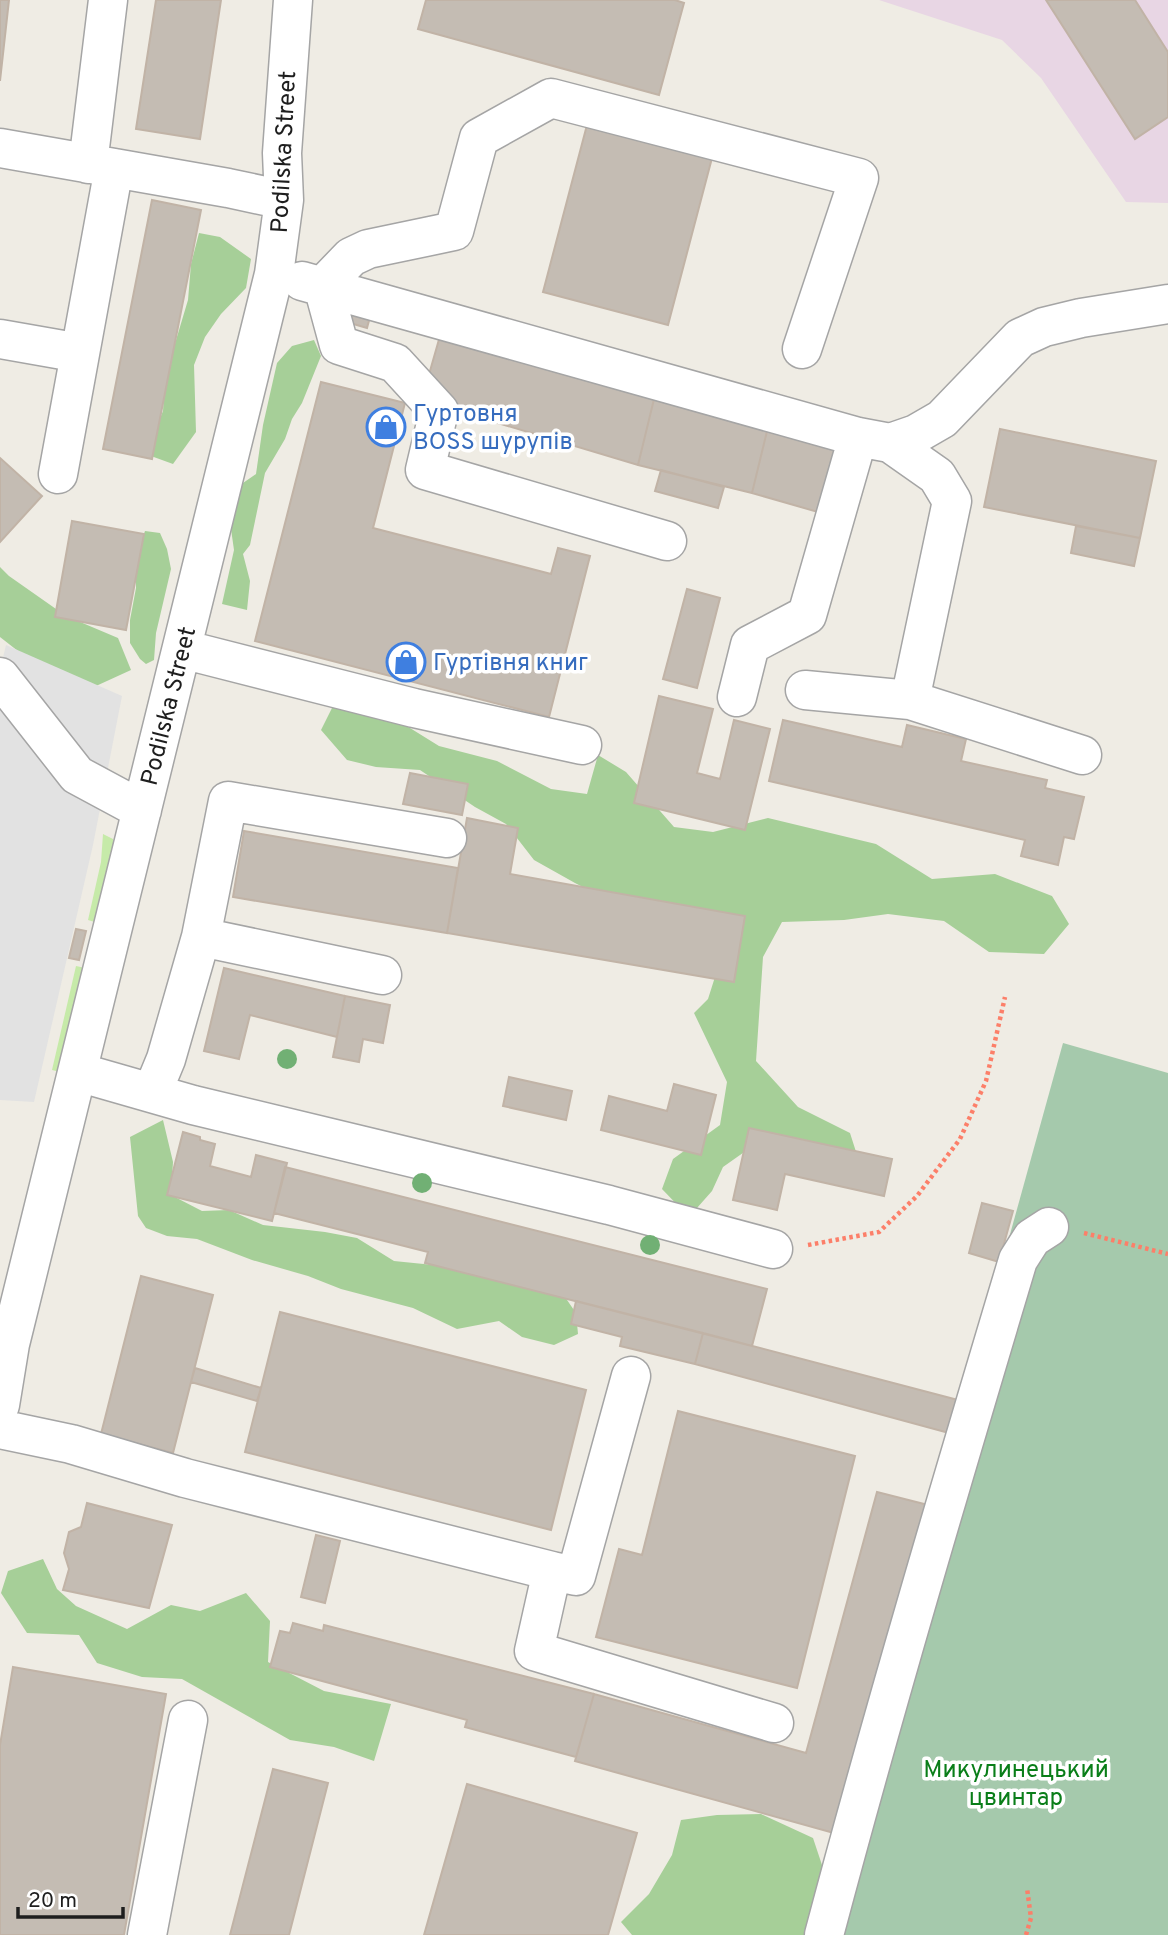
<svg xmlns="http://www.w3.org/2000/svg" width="1168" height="1935" font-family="Overpass,sans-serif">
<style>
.industrial{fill:#e8d6e4}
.grass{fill:#c6eaa9}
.forest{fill:#a6cf98}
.cemetery{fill:#a5c9ac}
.parking{fill:#e2e2e2}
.building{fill:#c4bcb3;stroke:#c1b3a6;stroke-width:2}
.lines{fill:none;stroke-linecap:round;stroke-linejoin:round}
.minor-casing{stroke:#a5a5a5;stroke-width:41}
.path{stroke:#fc7f69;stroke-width:4.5;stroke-dasharray:3.5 3.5;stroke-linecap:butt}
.minor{stroke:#fff;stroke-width:38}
.tree{fill:#71b074}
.labels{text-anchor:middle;stroke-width:7;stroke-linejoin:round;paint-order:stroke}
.street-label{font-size:24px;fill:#1e1e1e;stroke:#fff}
.shop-label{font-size:24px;fill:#366cbe;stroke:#fff;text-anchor:start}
.park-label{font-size:24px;fill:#0a7e19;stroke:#fff}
</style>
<rect width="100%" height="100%" fill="#efece4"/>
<path class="industrial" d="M 879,0 L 1168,0 L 1168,203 L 1126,202 L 1041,78 L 1002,40 Z"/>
<path class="grass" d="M 103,834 L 113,839 L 116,849 L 101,924 L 88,920 L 101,862 Z
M 76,966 L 90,969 L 64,1073 L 52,1070 Z"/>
<path class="forest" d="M 199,233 L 220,237 L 251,259 L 246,288 L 221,314 L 205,337 L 194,365 L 196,432 L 173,464 L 151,456 L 153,436 L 163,411 L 165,377 L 188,300 L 191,264 Z
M 314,340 L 321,356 L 302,403 L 292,419 L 285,439 L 265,473 L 250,545 L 243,554 L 250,581 L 247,610 L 222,604 L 234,550 L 230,522 L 243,483 L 256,474 L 263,425 L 277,363 L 292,346 Z
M 145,531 L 160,533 L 167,549 L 171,569 L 156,633 L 154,660 L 146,664 L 140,659 L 130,643 L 130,620 L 136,588 L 136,555 Z
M 0,567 L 9,576 L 66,616 L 118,638 L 131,670 L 96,686 L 23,655 L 0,637 Z
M 335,702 L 389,715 L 439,746 L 497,761 L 551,789 L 587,794 L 598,755 L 626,772 L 674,827 L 713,832 L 768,818 L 876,844 L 932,879 L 995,874 L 1052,896 L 1069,924 L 1044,954 L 989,952 L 944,921 L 888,914 L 844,920 L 782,922 L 763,957 L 756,1061 L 798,1107 L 850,1133 L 858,1158 L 757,1143 L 723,1167 L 712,1191 L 689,1217 L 662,1189 L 673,1159 L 720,1125 L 727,1082 L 694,1013 L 708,999 L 721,958 L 575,883 L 534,860 L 506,824 L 475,807 L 420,770 L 376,767 L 347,760 L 321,730 Z
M 163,1120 L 173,1162 L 171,1195 L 202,1211 L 229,1210 L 263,1225 L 325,1232 L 357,1238 L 394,1261 L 463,1268 L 558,1287 L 576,1313 L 578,1334 L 554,1345 L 522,1337 L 499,1321 L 457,1329 L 413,1308 L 341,1289 L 308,1276 L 252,1260 L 197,1239 L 167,1236 L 146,1228 L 138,1216 L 130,1137 Z
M 43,1559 L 57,1589 L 76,1606 L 127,1629 L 171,1605 L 200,1611 L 246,1593 L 270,1621 L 268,1662 L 324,1691 L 391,1704 L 374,1761 L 334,1747 L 290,1740 L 182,1679 L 142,1677 L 97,1663 L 79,1635 L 27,1633 L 1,1593 L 8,1571 Z
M 761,1814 L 813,1838 L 825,1874 L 806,1935 L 632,1935 L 621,1922 L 649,1894 L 672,1855 L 681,1820 L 717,1815 Z"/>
<path class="cemetery" d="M 1063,1043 L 1168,1073 L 1168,1935 L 816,1935 Z"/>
<path class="parking" d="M 6,645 L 122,696 L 93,845 L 34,1102 L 0,1100 L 0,670 Z"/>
<path class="building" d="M 0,0 L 9,0 L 0,81 Z
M 156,0 L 221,0 L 200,139 L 136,129 Z
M 426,0 L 675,0 L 684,3 L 659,95 L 418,29 Z
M 1046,0 L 1135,0 L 1168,52 L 1168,117 L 1135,139 Z
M 587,125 L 712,158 L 668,325 L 543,292 Z
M 152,200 L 201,210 L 152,459 L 103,449 Z
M 348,300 L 373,306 L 367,328 L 343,321 Z
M 440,336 L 655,395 L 638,465 L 441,406 L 426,385 Z
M 321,382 L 405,403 L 373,528 L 551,574 L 558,548 L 590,556 L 549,717 L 255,641 Z
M 655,395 L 769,423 L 752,493 L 638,465 Z
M 769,423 L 829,438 L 835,452 L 818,512 L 752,493 Z
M 1000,429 L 1156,461 L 1140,538 L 984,507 Z
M 0,458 L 42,496 L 0,542 Z
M 661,470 L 724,487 L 718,508 L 655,491 Z
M 72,521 L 144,534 L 126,630 L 55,617 Z
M 1076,526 L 1140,538 L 1134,566 L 1071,553 Z
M 687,589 L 720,598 L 697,688 L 663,679 Z
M 659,696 L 713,709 L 697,773 L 720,779 L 734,720 L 770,729 L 745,830 L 634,803 Z
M 783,720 L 902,747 L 907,725 L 966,739 L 961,761 L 1047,780 L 1045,788 L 1084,797 L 1074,839 L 1064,837 L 1058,865 L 1021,856 L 1025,840 L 769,781 Z
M 410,773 L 468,784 L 462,815 L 403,804 Z
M 467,818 L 518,828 L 510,874 L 745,916 L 734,982 L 447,933 Z
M 244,831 L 458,868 L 447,933 L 233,897 Z
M 76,929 L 86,931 L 79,960 L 69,958 Z
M 224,968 L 345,996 L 337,1037 L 250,1015 L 239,1059 L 204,1051 Z
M 345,996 L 390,1005 L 383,1043 L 363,1039 L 359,1062 L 333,1057 Z
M 509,1077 L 572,1091 L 566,1120 L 503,1106 Z
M 674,1084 L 716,1095 L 701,1155 L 601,1130 L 609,1096 L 667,1111 Z
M 749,1128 L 892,1159 L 884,1196 L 785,1174 L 777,1210 L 733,1200 Z
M 183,1132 L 200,1137 L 200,1140 L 215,1144 L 210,1166 L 251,1177 L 256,1155 L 287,1163 L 272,1221 L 167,1195 Z
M 285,1167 L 767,1289 L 752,1346 L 425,1263 L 428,1252 L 274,1213 Z
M 982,1203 L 1013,1211 L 999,1262 L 969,1253 Z
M 141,1276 L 213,1295 L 173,1453 L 101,1434 Z
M 576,1301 L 703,1333 L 695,1364 L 620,1346 L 622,1337 L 571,1324 Z
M 280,1312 L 586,1390 L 551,1530 L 245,1452 Z
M 703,1333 L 958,1400 L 949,1433 L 695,1364 Z
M 195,1368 L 261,1388 L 257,1401 L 191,1382 Z
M 678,1411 L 855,1456 L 797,1688 L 596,1637 L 619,1549 L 642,1555 Z
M 877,1492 L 932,1506 L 841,1835 L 575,1761 L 594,1694 L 806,1753 Z
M 87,1503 L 172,1525 L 149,1608 L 63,1590 L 69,1569 L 64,1553 L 69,1532 L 81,1527 Z
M 316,1535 L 340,1541 L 325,1603 L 301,1597 Z
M 293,1623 L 323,1631 L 324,1625 L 594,1694 L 576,1757 L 465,1727 L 467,1720 L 270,1667 L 280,1631 L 290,1633 Z
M 13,1667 L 166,1694 L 124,1935 L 0,1935 L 0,1745 Z
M 273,1769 L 328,1783 L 289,1935 L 230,1935 Z
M 467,1784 L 637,1833 L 608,1935 L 424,1935 Z"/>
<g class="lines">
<defs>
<path id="minor" d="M 0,148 L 228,188 L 284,200
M 88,164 L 108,0
M 302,281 L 858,437 L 890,443 L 916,434 L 942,419 L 1020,338 L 1044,327 L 1081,318 L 1168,304
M 0,339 L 80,353
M 890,443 L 937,476 L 952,501 L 910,700 L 1082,755
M 58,474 L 114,168
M 667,541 L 425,470 L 439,411 L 395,363 L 339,345 L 323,286 L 351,257 L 368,249 L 454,231 L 479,138 L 551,98 L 859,178 L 802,349
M 182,649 L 414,708 L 582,745
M 0,677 L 77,775 L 142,810
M 805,690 L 910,700
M 737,697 L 750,645 L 807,615 L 858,437
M 201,937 L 228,801 L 447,838
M 78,1072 L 193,1105 L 609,1205 L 773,1249
M 152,1093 L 166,1059 L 201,937 L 382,975
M 0,1405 L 10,1344 L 274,274 L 284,200 L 282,153 L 293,0
M 0,1429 L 71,1444 L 185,1478 L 552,1571 L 534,1651 L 774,1723
M 552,1571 L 576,1576 L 631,1376
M 147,1935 L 188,1720
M 824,1935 C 884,1709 951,1484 1018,1260 L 1032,1238 L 1049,1227"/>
</defs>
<use href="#minor" class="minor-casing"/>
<path class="path" d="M 1084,1233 L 1168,1254
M 808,1245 L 879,1232 L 917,1196 L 960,1139 L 986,1081 L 1005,997
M 1026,1935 L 1031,1918 L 1027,1888"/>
<use href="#minor" class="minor"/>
</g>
<g class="tree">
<circle cx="287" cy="1059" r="10"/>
<circle cx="422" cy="1183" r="10"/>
<circle cx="650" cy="1245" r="10"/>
</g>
<defs>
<symbol id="shop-ring" viewBox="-11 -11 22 22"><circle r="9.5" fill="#fff" stroke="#3f7fe0" stroke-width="1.5"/><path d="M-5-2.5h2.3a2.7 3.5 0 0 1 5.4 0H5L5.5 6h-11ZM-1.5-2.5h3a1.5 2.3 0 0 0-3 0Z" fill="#3f7fe0"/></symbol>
</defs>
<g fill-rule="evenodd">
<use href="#shop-ring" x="364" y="405" width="44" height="44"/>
<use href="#shop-ring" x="384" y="640" width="44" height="44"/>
</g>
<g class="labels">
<g class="street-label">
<text transform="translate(283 152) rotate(-87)" y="8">Podilska Street</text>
<text transform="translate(168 706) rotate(-76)" y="8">Podilska Street</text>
</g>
<g class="shop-label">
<text x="413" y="421">Гуртовня<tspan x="413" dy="28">BOSS шурупів</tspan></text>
<text x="433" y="670">Гуртівня книг</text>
</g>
<g class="park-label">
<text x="1016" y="1777">Микулинецький<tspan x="1016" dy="28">цвинтар</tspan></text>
</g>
</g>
<path d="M18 1907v10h105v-10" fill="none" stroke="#1e1e1e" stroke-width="3.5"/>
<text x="28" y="1907" font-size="21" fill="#1e1e1e" stroke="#ffffff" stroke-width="5" paint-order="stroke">20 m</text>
</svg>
